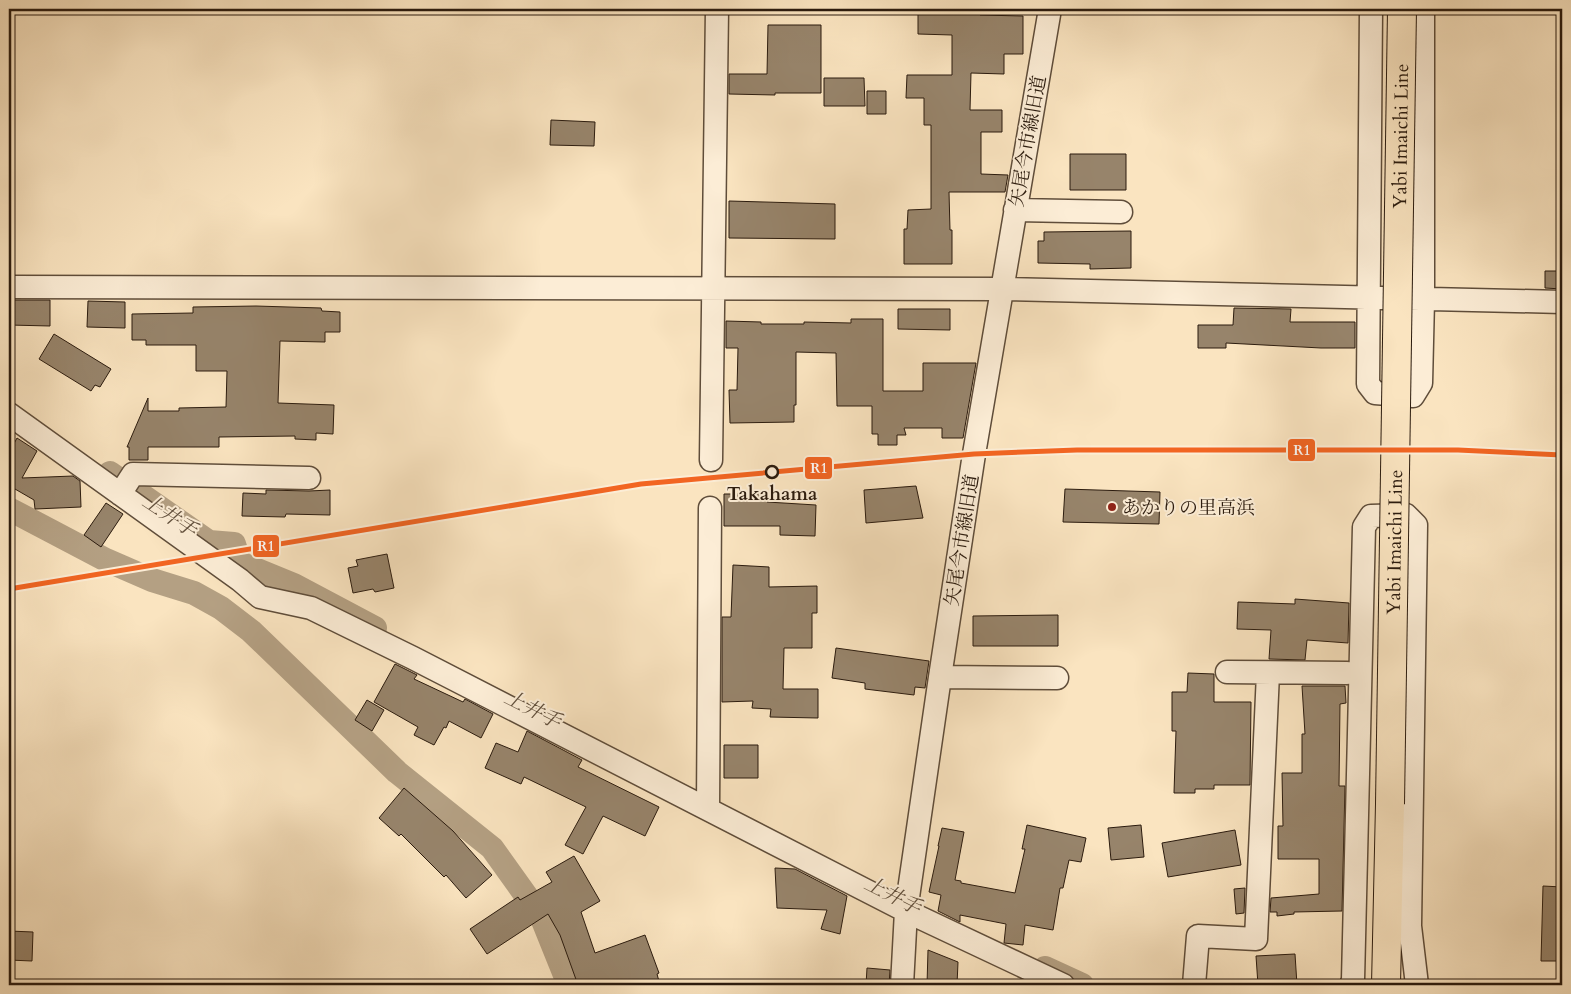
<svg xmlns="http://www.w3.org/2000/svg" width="1571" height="994" font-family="Cardo,'Noto Serif JP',serif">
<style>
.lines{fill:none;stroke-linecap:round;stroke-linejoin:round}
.canal{stroke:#b4a083;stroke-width:24}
.building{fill:#97846b;stroke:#2b1b0e}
.minor-casing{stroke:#5f4d3a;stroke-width:25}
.major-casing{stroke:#2b1b0e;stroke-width:30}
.minor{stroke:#fcedd6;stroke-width:22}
.major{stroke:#fae4c0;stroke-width:28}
.major-bridge-casing{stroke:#2b1b0e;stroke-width:30;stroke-linecap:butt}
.major-bridge{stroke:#fae4c0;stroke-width:28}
.rail-1-casing{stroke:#fcedd6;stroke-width:9}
.rail-1{stroke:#f26522;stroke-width:5}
.stop-dot{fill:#fcedd6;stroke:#2b1b0e;stroke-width:2.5}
.poi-dot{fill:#8f2418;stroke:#fcedd6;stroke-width:2}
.labels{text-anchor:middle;stroke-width:4;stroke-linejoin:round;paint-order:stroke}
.street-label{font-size:19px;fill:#2b1b0e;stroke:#fcedd6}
.stop-label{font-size:19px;font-weight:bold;fill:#2b1b0e;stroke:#fcedd6}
.poi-label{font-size:19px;fill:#2b1b0e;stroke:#fcedd6;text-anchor:start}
.water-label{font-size:20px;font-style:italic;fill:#62503d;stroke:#fcedd6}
.line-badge{stroke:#fcedd6;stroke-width:2}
.badge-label{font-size:14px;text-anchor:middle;font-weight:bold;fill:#fff}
</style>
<rect width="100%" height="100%" fill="#fae4c0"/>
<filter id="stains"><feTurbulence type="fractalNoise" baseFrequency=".004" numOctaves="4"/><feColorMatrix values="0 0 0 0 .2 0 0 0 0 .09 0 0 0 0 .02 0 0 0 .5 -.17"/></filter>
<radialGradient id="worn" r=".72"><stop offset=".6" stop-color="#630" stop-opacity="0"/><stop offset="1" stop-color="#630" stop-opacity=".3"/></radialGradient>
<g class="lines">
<path class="canal" d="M 110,473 L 209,542 L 234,544 L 240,563 L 294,585 L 375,628
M 9,509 L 106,560 L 152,580 L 194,593 L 221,608 L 251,631 L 397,772 L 492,848 L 542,918 L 569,985
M 1045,968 L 1082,985"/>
</g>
<path class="building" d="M 918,9 L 980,9 L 980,15 L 1023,16 L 1023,54 L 1004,54 L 1004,74 L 971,73 L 970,110 L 1002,110 L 1002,132 L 981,132 L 981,174 L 1008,175 L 1005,192 L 949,192 L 950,230 L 952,230 L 952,264 L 904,264 L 904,229 L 907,229 L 908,210 L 931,209 L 931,125 L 924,125 L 924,98 L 906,98 L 907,75 L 952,75 L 952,35 L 918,34 Z
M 768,25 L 821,25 L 821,93 L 775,93 L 775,95 L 729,94 L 729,74 L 767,74 Z
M 824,78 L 864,78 L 865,106 L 824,106 Z
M 867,91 L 886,91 L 886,114 L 867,114 Z
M 551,120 L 595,122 L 594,146 L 550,145 Z
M 1070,154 L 1126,154 L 1126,190 L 1070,190 Z
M 729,201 L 835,204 L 835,239 L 729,238 Z
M 1131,231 L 1131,268 L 1090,269 L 1090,264 L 1038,263 L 1038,241 L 1044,241 L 1044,232 Z
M 1545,271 L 1562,271 L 1562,289 L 1545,288 Z
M 9,300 L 50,300 L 50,326 L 9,325 Z
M 88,301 L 125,302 L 125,328 L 87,327 Z
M 256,306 L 321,308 L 322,311 L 340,312 L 340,332 L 325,332 L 325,342 L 280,341 L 278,403 L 334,405 L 333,434 L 316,433 L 316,440 L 295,439 L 295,436 L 219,437 L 219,447 L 148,447 L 148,460 L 129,460 L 129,447 L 127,447 L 148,398 L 148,411 L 179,411 L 179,408 L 226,407 L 227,371 L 196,371 L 196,345 L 146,345 L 146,340 L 132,340 L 132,314 L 193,313 L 193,307 Z
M 1234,308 L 1291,309 L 1290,322 L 1355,322 L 1355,348 L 1321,348 L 1226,343 L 1226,348 L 1198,348 L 1198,325 L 1233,325 Z
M 898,309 L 950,309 L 950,330 L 898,329 Z
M 851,319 L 883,319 L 883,391 L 923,391 L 923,363 L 976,363 L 963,438 L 942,438 L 942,428 L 904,428 L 906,435 L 897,435 L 897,445 L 878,445 L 878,434 L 872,434 L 872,406 L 837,406 L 836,353 L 796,352 L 796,405 L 794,405 L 794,422 L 730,423 L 729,390 L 737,390 L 738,348 L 726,348 L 726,321 L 761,322 L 761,324 L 804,324 L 804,322 L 851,323 Z
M 54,334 L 111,369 L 100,387 L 95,385 L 91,391 L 39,359 Z
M 17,438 L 37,451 L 22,478 L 73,476 L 80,481 L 81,507 L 35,509 L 34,500 L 15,489 L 9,501 L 9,453 Z
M 916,486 L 923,518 L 866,523 L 864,490 Z
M 1065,489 L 1160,492 L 1159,524 L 1063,522 Z
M 266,490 L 309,491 L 330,490 L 330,515 L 286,514 L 285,517 L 242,516 L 243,493 L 266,494 Z
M 724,494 L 767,494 L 767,502 L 816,505 L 815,536 L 780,535 L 780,526 L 724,526 Z
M 106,503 L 123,514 L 101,547 L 84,535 Z
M 387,554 L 394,588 L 375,592 L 373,589 L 353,593 L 348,568 L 358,566 L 356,560 Z
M 733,565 L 769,567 L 769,587 L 817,586 L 817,613 L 812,613 L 812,648 L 784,648 L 783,689 L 818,689 L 818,718 L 770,717 L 771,709 L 752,708 L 753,701 L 722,702 L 722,617 L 731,617 Z
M 1295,599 L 1349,603 L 1348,643 L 1307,640 L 1305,660 L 1269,659 L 1271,630 L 1237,629 L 1238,602 L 1295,604 Z
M 1058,615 L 1058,646 L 973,646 L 973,616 Z
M 836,648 L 929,661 L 925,688 L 915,687 L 914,695 L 865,689 L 865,683 L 832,678 Z
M 395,664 L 417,675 L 414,679 L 463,702 L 465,699 L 493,714 L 481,738 L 449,721 L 446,728 L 444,727 L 434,745 L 414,735 L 418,727 L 374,702 Z
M 1188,673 L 1214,674 L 1214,702 L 1251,702 L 1250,785 L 1214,785 L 1214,789 L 1195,789 L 1195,793 L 1174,793 L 1176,731 L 1172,731 L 1172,692 L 1187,692 Z
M 1302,686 L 1345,686 L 1346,703 L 1340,704 L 1339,786 L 1345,786 L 1342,911 L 1294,912 L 1294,914 L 1277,916 L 1277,912 L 1270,912 L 1271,898 L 1319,894 L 1319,859 L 1278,859 L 1278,826 L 1283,826 L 1282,773 L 1302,773 L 1302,734 L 1305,734 Z
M 367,700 L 384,710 L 372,731 L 355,720 Z
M 527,731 L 582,760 L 578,767 L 659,807 L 645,836 L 603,816 L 583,854 L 565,845 L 586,807 L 524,777 L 521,784 L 485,768 L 496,743 L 518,752 Z
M 724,745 L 758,745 L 758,778 L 724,778 Z
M 404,788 L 453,831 L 492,875 L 466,898 L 446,875 L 444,877 L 401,834 L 399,836 L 379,818 Z
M 1027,825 L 1086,838 L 1081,862 L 1069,860 L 1063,888 L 1060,888 L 1053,930 L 1025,925 L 1023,945 L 1004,943 L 1006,924 L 960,915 L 960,922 L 938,911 L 941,895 L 929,892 L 939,846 L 938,846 L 942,828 L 964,832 L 955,880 L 961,881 L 961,883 L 1015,893 L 1025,849 L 1022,849 Z
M 1141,825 L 1144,857 L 1111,860 L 1108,828 Z
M 1235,830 L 1241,865 L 1168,877 L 1162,843 Z
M 574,856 L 600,901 L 581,912 L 595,953 L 645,935 L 659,973 L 657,974 L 660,985 L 578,985 L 560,935 L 548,914 L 487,954 L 470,929 L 518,897 L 520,900 L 552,882 L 546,872 Z
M 775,868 L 795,869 L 847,896 L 840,934 L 821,929 L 827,910 L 777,908 Z
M 1543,886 L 1562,887 L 1562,961 L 1541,961 Z
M 1245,888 L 1244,913 L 1236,914 L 1234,889 Z
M 9,931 L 33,932 L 32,961 L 9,960 Z
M 928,950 L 958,962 L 957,985 L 927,985 Z
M 1295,954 L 1297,985 L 1258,985 L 1256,956 Z
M 867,968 L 890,970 L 889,985 L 866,985 Z"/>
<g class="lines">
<defs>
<path id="minor" d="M 1371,9 L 1368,384 L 1375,393 L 1413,396 L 1421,383 L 1423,300 L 1423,9
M 1015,210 L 1121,212
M 9,287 L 1002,289 L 1562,302
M 9,414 L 240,580 L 260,597 L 311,608 L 413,658 L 906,911 L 1063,985
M 711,460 L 717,9
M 120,494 L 133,474 L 309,478
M 1227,672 L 1347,673
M 940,677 L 1057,678
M 708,808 L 710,508
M 902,985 L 906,911 L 940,677 L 974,454 L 1050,9
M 1194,985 L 1198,936 L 1256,939 L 1268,673
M 1351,985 L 1353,980 L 1364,527 L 1371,516 L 1406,515 L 1416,525 L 1410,926 L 1417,985"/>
<path id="major" d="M 1386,985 L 1390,804"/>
</defs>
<use href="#minor" class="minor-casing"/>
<use href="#major" class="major-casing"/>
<use href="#minor" class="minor"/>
<use href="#major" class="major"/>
<defs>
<g id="major-bridge">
<path id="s1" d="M 1390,804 L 1402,9"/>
</g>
</defs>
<use href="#major-bridge" class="major-bridge-casing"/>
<use href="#major-bridge" class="major-bridge"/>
<defs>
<path id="rail-1" d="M 9,589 L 641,484 L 974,454 L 1077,450 L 1458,450 L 1562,455"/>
</defs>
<use href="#rail-1" class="rail-1-casing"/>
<use href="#rail-1" class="rail-1"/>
</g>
<circle class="stop-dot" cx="772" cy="472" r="6"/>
<circle class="poi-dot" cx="1112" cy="507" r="5"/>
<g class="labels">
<g class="street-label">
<text dy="7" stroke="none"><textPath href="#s1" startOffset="668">Yabi Imaichi Line</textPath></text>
<text transform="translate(1027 141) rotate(-80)" y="7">矢尾今市線旧道</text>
<text transform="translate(961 540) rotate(-81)" y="7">矢尾今市線旧道</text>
<text dy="7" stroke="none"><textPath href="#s1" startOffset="262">Yabi Imaichi Line</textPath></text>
</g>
<g class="stop-label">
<text x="772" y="500">Takahama</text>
</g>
<g class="poi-label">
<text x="1122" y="514">あかりの里高浜</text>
</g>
<g class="water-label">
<text transform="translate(170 515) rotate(34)" y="7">上井手</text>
<text transform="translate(533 709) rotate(27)" y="7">上井手</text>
<text transform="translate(893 895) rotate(27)" y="7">上井手</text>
</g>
</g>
<g class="line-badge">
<rect x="1287" y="438" width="29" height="24" rx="5" fill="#f26522"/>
<rect x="804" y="456" width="29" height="24" rx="5" fill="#f26522"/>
<rect x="252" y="534" width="28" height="24" rx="5" fill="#f26522"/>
</g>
<g class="badge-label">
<text x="1302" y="455">R1</text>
<text x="819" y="473">R1</text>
<text x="266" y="551">R1</text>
</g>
<rect width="1571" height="994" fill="none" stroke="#fae4c0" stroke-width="30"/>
<rect x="10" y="10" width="1551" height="974" fill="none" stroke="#2b1b0e" stroke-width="2.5"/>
<rect x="15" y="15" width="1541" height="964" fill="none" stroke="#2b1b0e"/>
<rect width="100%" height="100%" filter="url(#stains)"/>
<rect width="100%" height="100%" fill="url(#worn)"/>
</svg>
